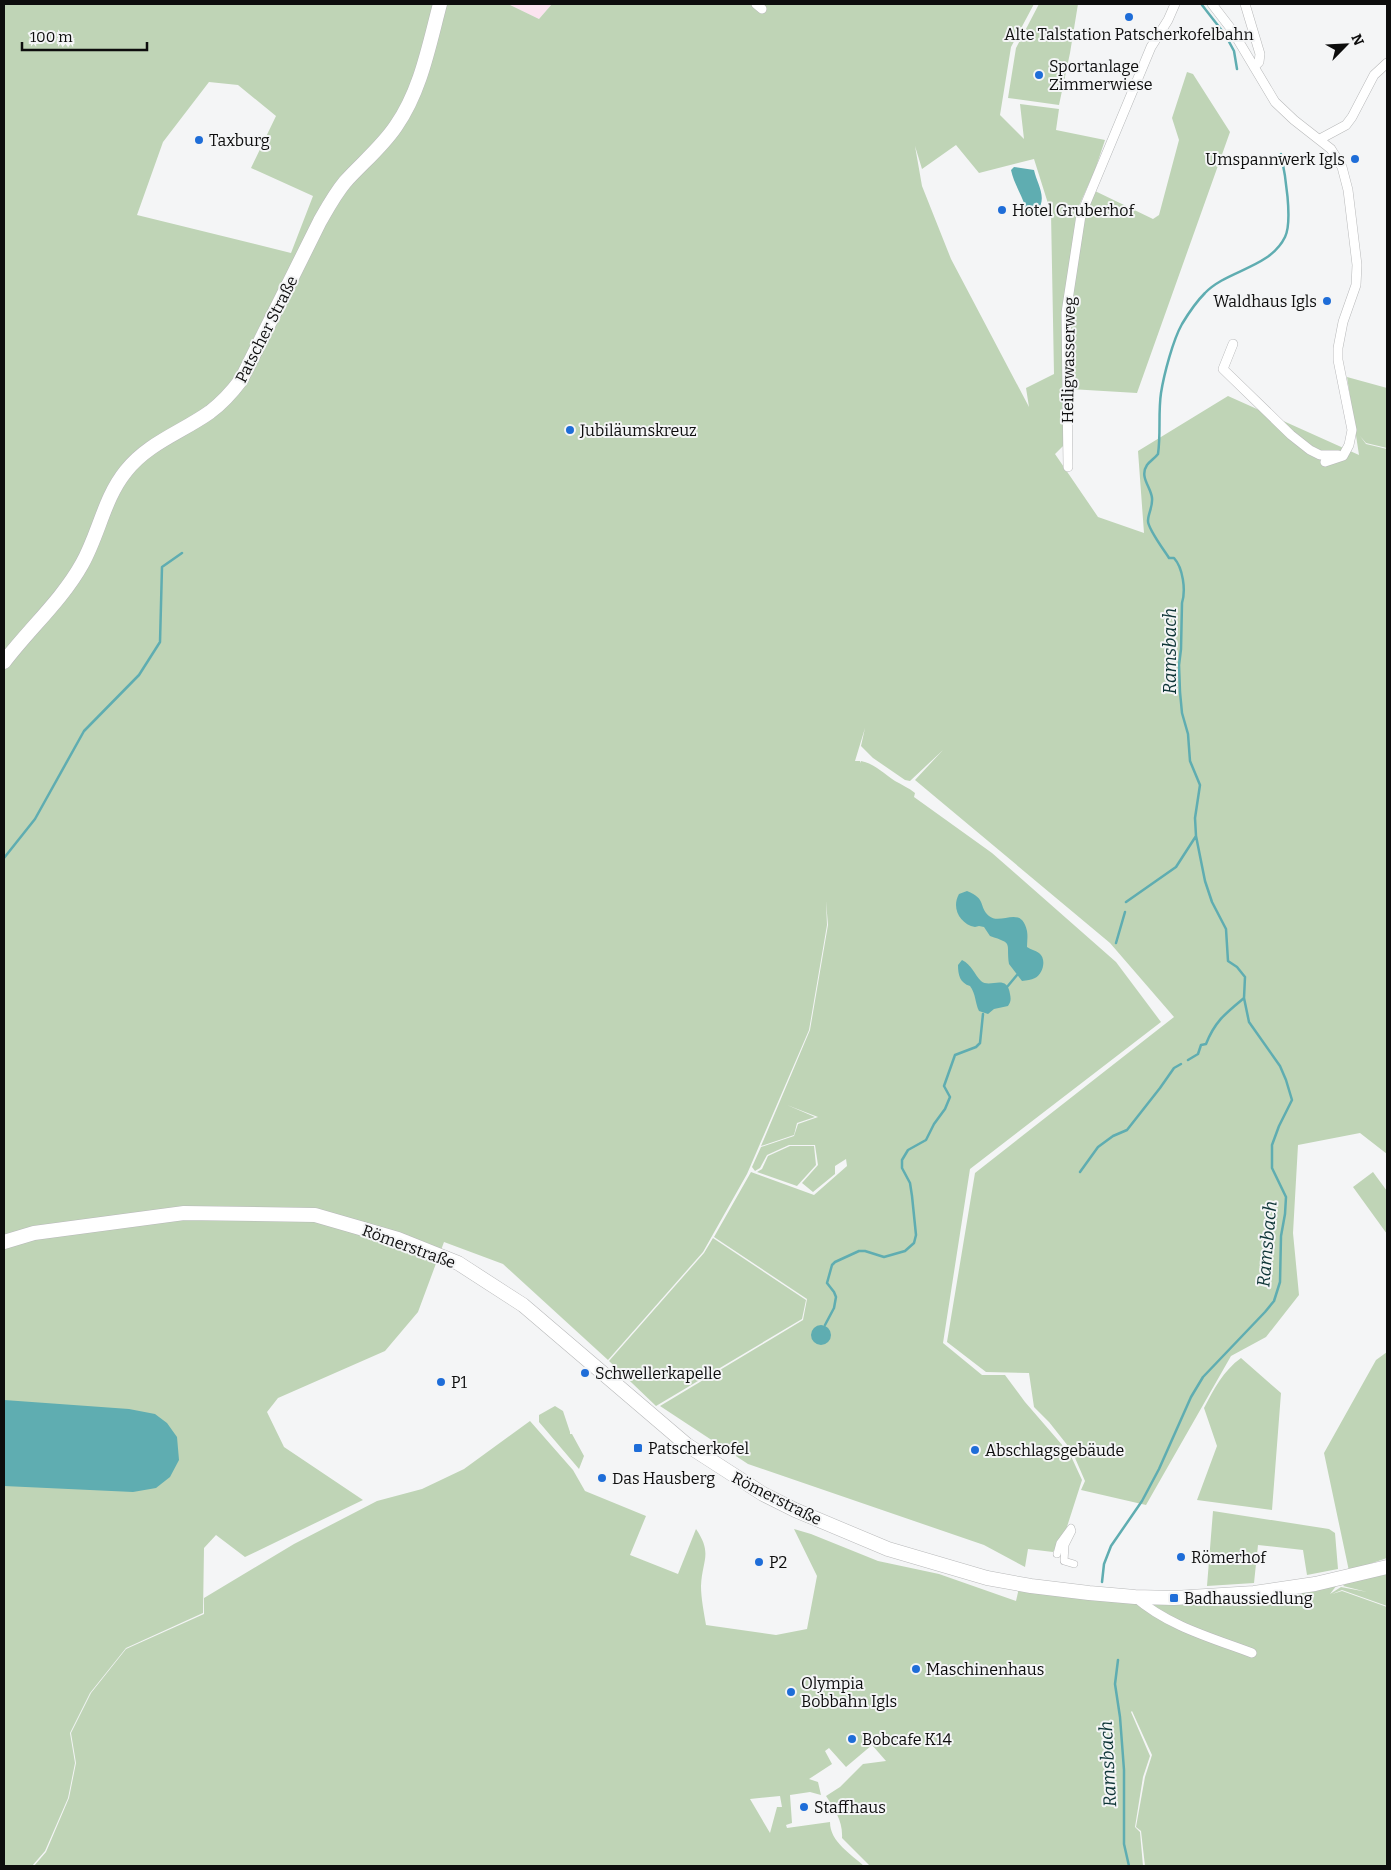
<svg xmlns="http://www.w3.org/2000/svg" width="1391" height="1870" font-family="Bitter,serif">
<style>
.industrial{fill:#fbe3ef}
.green{fill:#bfd4b6;fill-rule:evenodd}
.water{fill:#5fadb1}
.lines{fill:none;stroke-linecap:round;stroke-linejoin:round}
.stream{stroke:#5fadb1;stroke-width:2.5}
.pedestrian-casing{stroke:#b8b9ba;stroke-width:8}
.minor-casing{stroke:#b8b9ba;stroke-width:10}
.secondary-casing{stroke:#b8b9ba;stroke-width:15}
.pedestrian{stroke:#fff;stroke-width:7}
.minor{stroke:#fff;stroke-width:9}
.secondary{stroke:#fff;stroke-width:14}
.poi-dot{fill:#1e6dd8;stroke:#f4f5f6;stroke-width:2}
.labels{text-anchor:middle;stroke-width:4;stroke-linejoin:round;paint-order:stroke}
.poi-label{font-size:16px;fill:#0d0d0d;stroke:#f4f5f6;text-anchor:start}
.street-label{font-size:16px;fill:#0d0d0d;stroke:#f4f5f6}
.water-label{font-size:18px;font-style:italic;fill:#0d3436;stroke:#f4f5f6}
</style>
<rect width="100%" height="100%" fill="#f4f5f6"/>
<path class="industrial" d="M 508,4 L 552,4 L 539,19 Z"/>
<path class="green" d="M 4,4 L 508,4 L 539,19 L 552,4 L 1034,4 L 1011,47 L 1000,115 L 1024,139 L 1020,104 L 1059,109 L 1056,130 L 1105,140 L 1095,170 L 1078,208 L 1066,290 L 1064,445 L 1055,454 L 1098,517 L 1144,533 L 1138,451 L 1228,396 L 1359,455 L 1347,377 L 1387,388 L 1387,448 L 1366,443 L 1360,436 L 1366,444 L 1387,449 L 1387,1154 L 1360,1133 L 1298,1145 L 1293,1233 L 1299,1295 L 1266,1337 L 1231,1356 L 1146,1505 L 1081,1490 L 1085,1481 L 1072,1451 L 1049,1422 L 1034,1407 L 1029,1373 L 986,1372 L 947,1342 L 975,1173 L 1174,1017 L 1110,943 L 915,780 L 943,750 L 910,781 L 905,780 L 873,758 L 861,746 L 865,728 L 855,761 L 860,761 L 860,763 L 861,761 C 875,764 883,773 895,781 C 902,785 909,788 915,793 L 914,797 L 992,853 L 1116,962 L 1161,1022 L 970,1169 L 943,1343 L 982,1375 L 1005,1375 L 1025,1402 L 1070,1454 L 1082,1480 L 1065,1533 L 1053,1552 L 1028,1549 L 1025,1567 L 984,1545 L 748,1464 L 660,1406 L 803,1320 L 807,1299 L 714,1237 L 751,1172 L 814,1195 L 847,1166 L 846,1159 L 835,1166 L 835,1174 L 813,1192 L 802,1183 L 818,1165 L 815,1145 L 789,1145 L 767,1155 L 760,1168 L 755,1171 L 752,1167 L 761,1147 L 794,1136 L 798,1124 L 818,1117 L 787,1105 L 815,1117 L 797,1123 L 794,1135 L 761,1146 L 810,1030 L 828,925 L 826,901 L 827,925 L 809,1030 L 747,1174 L 703,1252 L 608,1360 L 503,1264 L 444,1242 L 418,1312 L 385,1351 L 278,1398 L 267,1412 L 284,1447 L 363,1500 L 245,1557 L 216,1535 L 204,1548 L 203,1613 L 126,1648 L 90,1693 L 70,1733 L 75,1763 L 68,1798 L 45,1851 L 32,1866 L 4,1866 ZM 209,82 L 238,85 L 276,116 L 251,168 L 313,196 L 291,253 L 137,215 L 163,142 ZM 956,145 L 979,173 L 1034,159 L 1051,213 L 1054,374 L 1026,388 L 1029,407 L 951,259 L 922,186 L 915,146 L 922,169 Z
M 1039,4 L 1078,4 L 1070,53 L 1059,105 L 1008,98 L 1016,48 Z
M 1187,72 L 1193,74 L 1230,132 L 1137,393 L 1070,389 L 1068,334 L 1076,263 L 1087,207 L 1095,191 L 1153,219 L 1159,215 L 1179,140 L 1172,118 Z
M 790,1146 L 814,1146 L 816,1165 L 797,1186 L 757,1172 L 762,1169 L 768,1156 Z
M 1373,1172 L 1387,1191 L 1387,1234 L 1353,1187 Z
M 713,1238 L 806,1300 L 802,1319 L 656,1406 L 609,1361 L 704,1253 Z
M 1387,1352 L 1387,1558 L 1349,1571 L 1324,1453 L 1376,1360 Z
M 1241,1358 L 1281,1393 L 1272,1510 L 1197,1500 L 1217,1446 L 1204,1408 C 1214,1389 1223,1371 1241,1358 Z
M 555,1406 L 563,1411 L 570,1432 L 570,1434 L 572,1434 L 584,1456 L 579,1469 L 539,1422 L 539,1415 Z
M 530,1421 L 573,1470 L 585,1491 L 646,1516 L 630,1555 L 678,1574 L 696,1529 C 713,1554 702,1560 701,1586 C 701,1598 704,1613 706,1625 L 776,1635 L 807,1629 L 817,1576 L 794,1529 L 811,1534 L 878,1561 L 939,1574 L 1016,1601 L 1019,1588 L 1132,1602 L 1226,1604 L 1337,1585 L 1330,1594 L 1341,1587 L 1367,1592 L 1343,1586 L 1347,1582 L 1387,1572 L 1387,1606 L 1342,1590 L 1332,1594 L 1342,1591 L 1387,1607 L 1387,1866 L 1145,1866 L 1141,1831 L 1136,1827 L 1145,1777 L 1152,1755 L 1132,1711 L 1131,1712 L 1150,1756 L 1143,1777 L 1135,1827 L 1140,1832 L 1143,1866 L 870,1866 L 842,1838 C 843,1821 835,1810 826,1796 L 840,1787 L 863,1764 L 886,1761 L 872,1745 L 846,1767 L 829,1748 L 825,1751 L 832,1764 L 809,1779 L 818,1782 L 821,1795 L 810,1792 L 790,1795 L 792,1823 L 786,1825 L 787,1828 L 830,1822 C 830,1842 851,1854 864,1866 L 34,1866 L 46,1852 L 69,1798 L 76,1763 L 71,1733 L 91,1693 L 126,1649 L 204,1614 L 204,1598 L 294,1544 L 377,1501 L 422,1489 L 464,1469 ZM 780,1796 L 782,1807 L 777,1807 L 770,1833 L 750,1799 Z
M 1213,1511 L 1329,1529 L 1335,1533 L 1338,1569 L 1307,1575 L 1303,1550 L 1258,1545 L 1254,1583 L 1207,1586 Z"/>
<path class="water" d="M 1014,167 L 1034,170 C 1037,184 1048,198 1037,211 L 1031,212 L 1026,209 C 1022,195 1014,184 1011,170 Z
M 967,891 C 987,899 978,906 989,916 C 1001,926 1021,904 1027,931 C 1028,937 1027,942 1027,947 C 1031,950 1035,950 1039,953 C 1047,959 1043,974 1035,978 C 1031,980 1027,980 1022,981 L 1009,964 C 1006,942 1014,944 990,936 L 984,927 L 979,926 L 975,927 C 960,924 951,908 959,894 Z
M 962,960 C 972,965 974,974 981,981 C 990,989 1007,973 1010,994 C 1011,999 1011,1002 1008,1006 L 994,1009 L 988,1014 L 979,1011 C 975,1003 976,994 970,986 C 960,983 958,975 958,965 Z
M811 1335a10 10 0 1 1 20 0a10 10 0 1 1-20 0Z
M 4,1400 L 129,1409 L 155,1414 L 167,1423 L 177,1437 L 179,1460 L 170,1477 L 156,1488 L 133,1492 L 4,1486 Z"/>
<g class="lines">
<path class="stream" d="M 1202,5 L 1223,32
M 1227,38 L 1234,51 L 1237,69
M 4,858 L 35,819 L 84,731 L 139,675 L 160,642 L 162,567 L 182,553
M 1126,902 L 1176,867 L 1196,836
M 1116,943 L 1125,912
M 1007,987 L 1017,975
M 1188,1060 L 1198,1054 L 1201,1045 L 1206,1044 C 1215,1021 1226,1013 1244,998
M 1080,1172 L 1098,1147 L 1113,1136 L 1127,1130 L 1160,1088 L 1174,1068 L 1181,1064
M 825,1325 L 834,1308 L 836,1297 L 834,1292 L 827,1283 L 832,1265 L 835,1262 L 859,1251 L 865,1251 L 884,1257 L 905,1251 L 914,1243 L 916,1235 L 912,1196 L 910,1183 L 902,1168 L 902,1160 L 908,1150 L 926,1140 L 934,1124 L 945,1109 L 950,1097 L 944,1086 L 955,1055 L 976,1047 L 980,1043 L 983,1014
M 1102,1582 L 1104,1564 L 1111,1546 L 1142,1501 L 1159,1469 L 1191,1397 L 1203,1377 L 1265,1312 L 1274,1301 L 1280,1282 L 1281,1236 L 1285,1214 L 1286,1197 L 1272,1168 L 1272,1145 L 1279,1126 L 1292,1100 L 1286,1080 L 1280,1066 L 1249,1022 L 1244,998 L 1245,977 L 1237,967 L 1228,961 L 1226,929 L 1212,902 L 1205,881 L 1196,836 L 1195,818 L 1200,785 L 1190,761 L 1188,734 L 1182,713 L 1180,692 L 1179,665 L 1181,649 L 1182,603 C 1186,590 1183,568 1174,558 L 1169,558 C 1164,550 1148,529 1148,521 C 1148,513 1153,507 1152,498 C 1151,487 1139,477 1147,465 C 1150,461 1155,458 1158,454 C 1161,434 1158,413 1161,393 C 1164,374 1173,340 1182,324 C 1188,314 1197,301 1205,293 C 1227,270 1270,268 1285,237 C 1293,221 1285,173 1281,154
M 1118,1660 L 1115,1684 L 1120,1717 L 1124,1770 L 1124,1844 L 1129,1866"/>
<defs>
<path id="pedestrian" d="M 1057,1554 L 1060,1543 L 1071,1528 L 1072,1531 L 1065,1545 L 1064,1561 L 1074,1564"/>
<path id="minor" d="M 756,4 L 762,9
M 1212,4 L 1232,30 L 1275,102 L 1294,120 L 1331,149 L 1342,167 L 1348,190 L 1357,265 L 1356,285 L 1343,322 L 1338,348 L 1338,360 L 1352,430 L 1349,445 L 1343,456 L 1325,462
M 1245,4 L 1260,54 L 1259,62 L 1254,67
M 1320,139 L 1346,125 L 1352,117 L 1374,75 L 1387,63
M 1233,344 L 1223,369 L 1291,435 L 1310,450 L 1320,455 L 1338,455
M 1068,467 L 1066,313 L 1081,215 L 1151,47 L 1168,20 L 1175,4
M 1135,1597 C 1168,1626 1212,1638 1252,1653"/>
<path id="secondary" d="M 4,662 C 29,629 62,600 82,564 C 99,534 104,498 126,471 C 148,443 182,432 210,412 C 222,403 232,392 241,380 L 320,221 C 328,207 335,194 345,182 C 362,163 382,147 396,126 C 421,90 429,45 440,4
M 4,1242 L 34,1233 L 184,1213 L 315,1215 L 398,1239 L 458,1263 L 523,1305 L 687,1445 L 763,1494 L 795,1510 L 888,1549 L 987,1578 L 1031,1586 L 1089,1593 L 1135,1597 L 1174,1598 L 1254,1593 L 1315,1584 L 1387,1567"/>
</defs>
<use href="#pedestrian" class="pedestrian-casing"/>
<use href="#minor" class="minor-casing"/>
<use href="#secondary" class="secondary-casing"/>
<use href="#pedestrian" class="pedestrian"/>
<use href="#minor" class="minor"/>
<use href="#secondary" class="secondary"/>
</g>
<g class="poi-dot">
<circle cx="1129" cy="17" r="5"/>
<circle cx="1039" cy="75" r="5"/>
<circle cx="199" cy="140" r="5"/>
<circle cx="1355" cy="159" r="5"/>
<circle cx="1002" cy="210" r="5"/>
<circle cx="1327" cy="301" r="5"/>
<circle cx="570" cy="430" r="5"/>
<circle cx="585" cy="1373" r="5"/>
<circle cx="441" cy="1382" r="5"/>
<rect x="633" y="1443" width="10" height="10" rx="2.5"/>
<circle cx="975" cy="1450" r="5"/>
<circle cx="602" cy="1478" r="5"/>
<circle cx="1181" cy="1557" r="5"/>
<circle cx="759" cy="1562" r="5"/>
<rect x="1169" y="1593" width="10" height="10" rx="2.5"/>
<circle cx="916" cy="1669" r="5"/>
<circle cx="791" cy="1692" r="5"/>
<circle cx="852" cy="1739" r="5"/>
<circle cx="804" cy="1807" r="5"/>
</g>
<g class="labels">
<g class="poi-label">
<text x="1129" y="40" text-anchor="middle">Alte Talstation Patscherkofelbahn</text>
<text x="1049" y="72">Sportanlage<tspan x="1049" dy="18">Zimmerwiese</tspan></text>
<text x="209" y="146">Taxburg</text>
<text x="1345" y="165" text-anchor="end">Umspannwerk Igls</text>
<text x="1012" y="216">Hotel Gruberhof</text>
<text x="1317" y="307" text-anchor="end">Waldhaus Igls</text>
<text x="580" y="436">Jubiläumskreuz</text>
<text x="595" y="1379">Schwellerkapelle</text>
<text x="451" y="1388">P1</text>
<text x="648" y="1454">Patscherkofel</text>
<text x="985" y="1456">Abschlagsgebäude</text>
<text x="612" y="1484">Das Hausberg</text>
<text x="1191" y="1563">Römerhof</text>
<text x="769" y="1568">P2</text>
<text x="1184" y="1604">Badhaussiedlung</text>
<text x="926" y="1675">Maschinenhaus</text>
<text x="801" y="1689">Olympia<tspan x="801" dy="18">Bobbahn Igls</tspan></text>
<text x="862" y="1745">Bobcafe K14</text>
<text x="814" y="1813">Staffhaus</text>
</g>
<g class="street-label">
<text transform="translate(266 329) rotate(-63)" y="6">Patscher Straße</text>
<text transform="translate(1068 360) rotate(-89)" y="6">Heiligwasserweg</text>
<text transform="translate(409 1246) rotate(20)" y="6">Römerstraße</text>
<text transform="translate(777 1498) rotate(27)" y="6">Römerstraße</text>
</g>
<g class="water-label">
<text transform="translate(1170 651) rotate(-90)" y="6">Ramsbach</text>
<text transform="translate(1267 1244) rotate(-85)" y="6">Ramsbach</text>
<text transform="translate(1108 1764) rotate(-93)" y="6">Ramsbach</text>
</g>
</g>
<rect width="1391" height="1870" fill="none" stroke="#0d0d0d" stroke-width="10"/>
<g transform="translate(1346 45) rotate(66)" stroke="#f4f5f6" stroke-width="4" paint-order="stroke">
<path d="M0-4L9 19L0 12L-9 19Z" fill="#0d0d0d"/>
<text y="-8" font-size="14" font-weight="bold" text-anchor="middle" fill="#0d0d0d">N</text>
</g>
<path d="M22 42v8h125v-8" fill="none" stroke="#0d0d0d" stroke-width="2.5"/>
<text x="30" y="42" font-size="15" fill="#0d0d0d" stroke="#f4f5f6" stroke-width="4" paint-order="stroke">100 m</text>
</svg>
